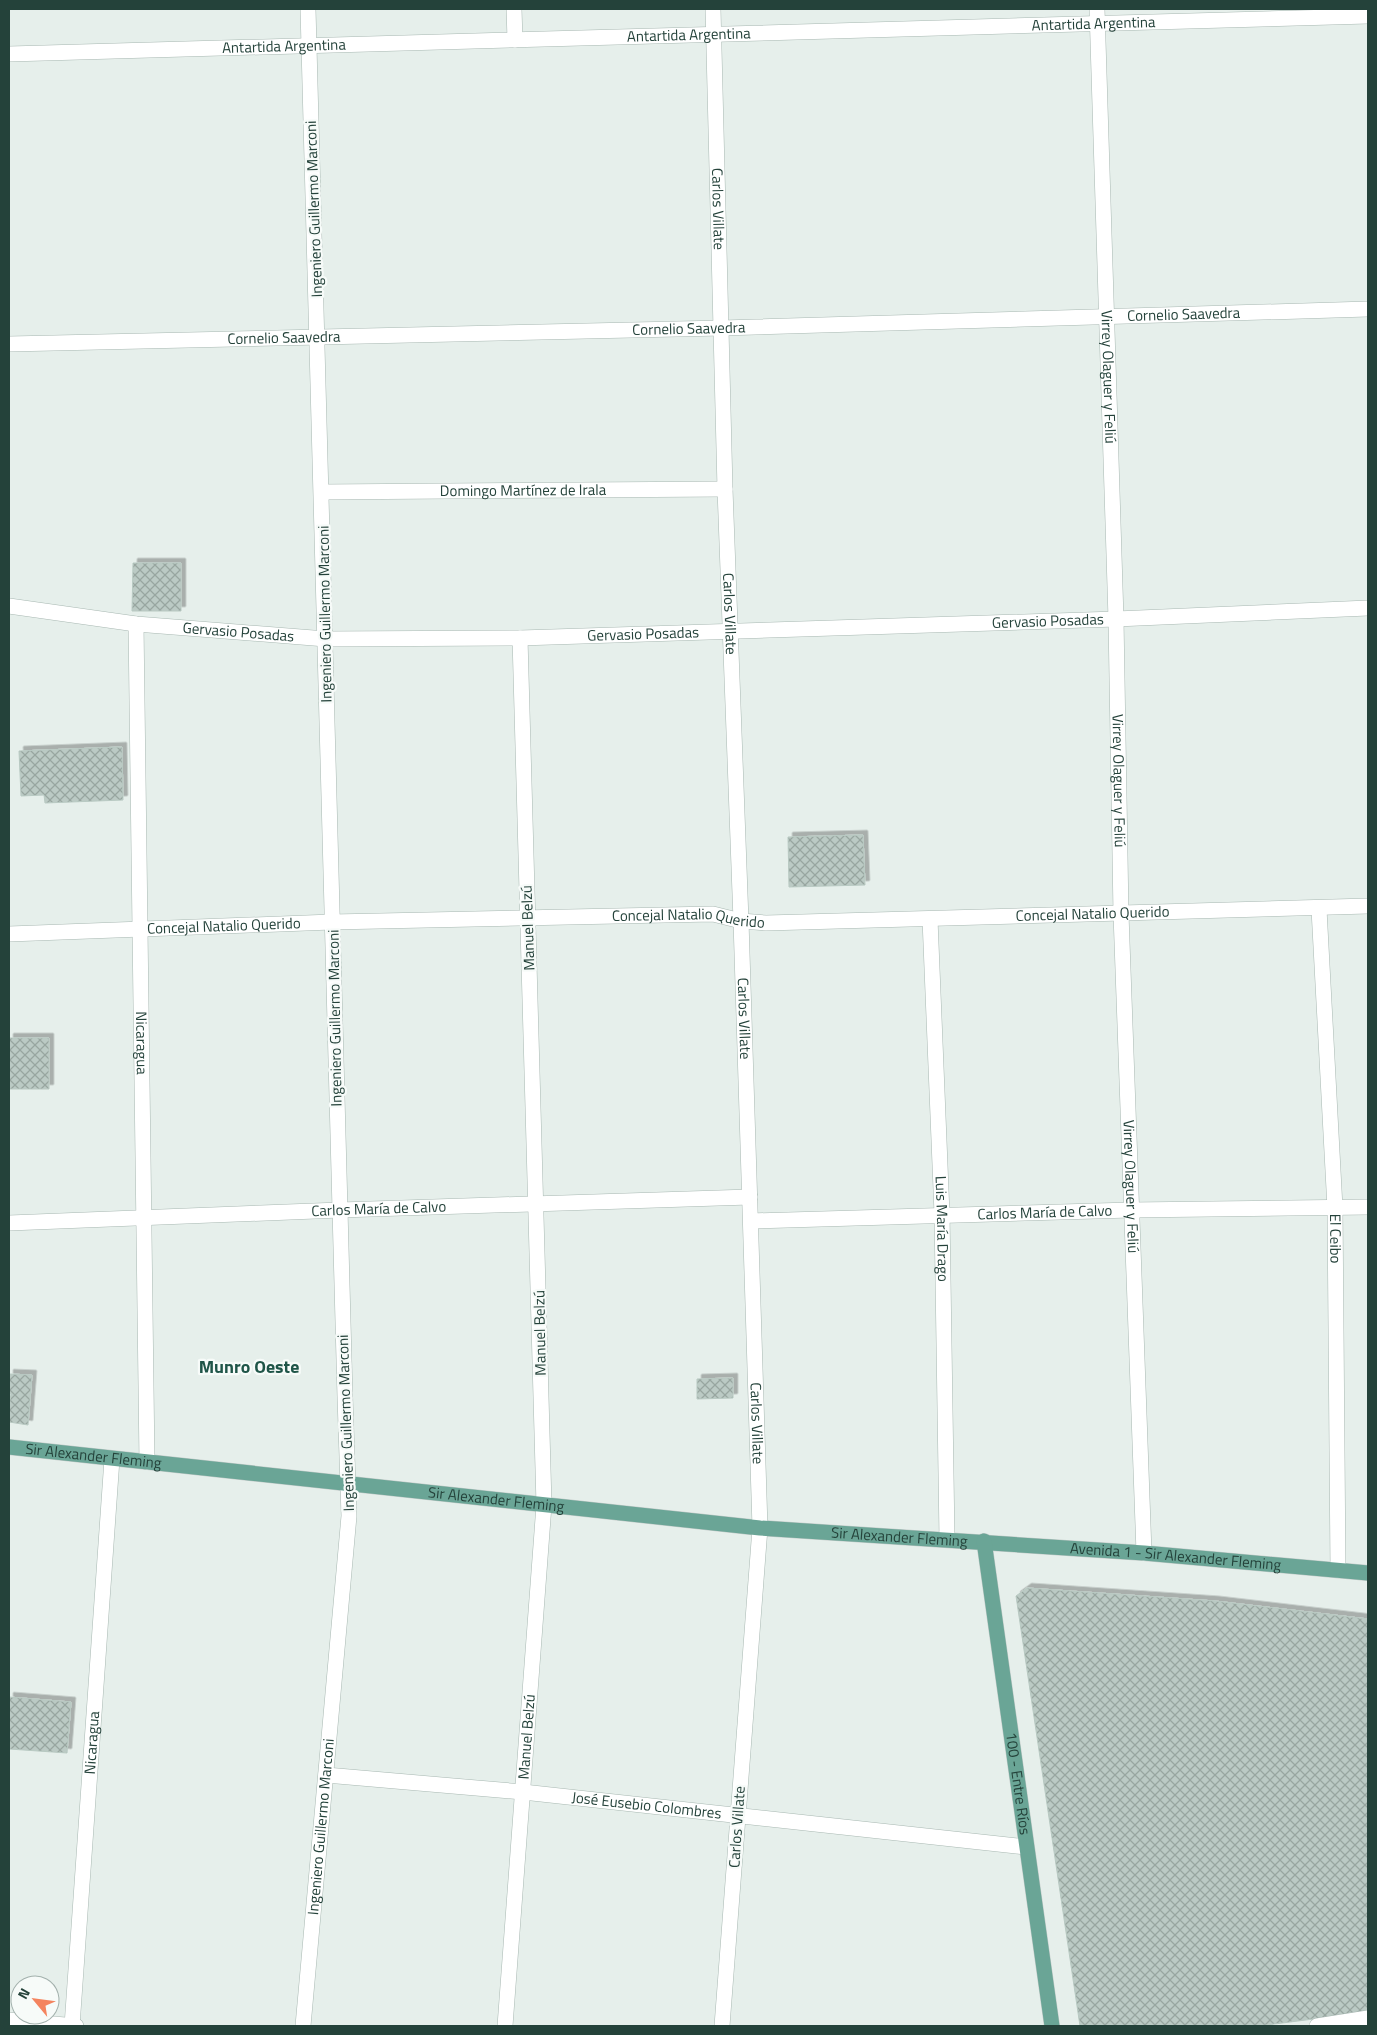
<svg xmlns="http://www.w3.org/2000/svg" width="1377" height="2035" font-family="'Titillium Web',sans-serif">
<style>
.building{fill:url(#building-cross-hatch);stroke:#b8c9c2;filter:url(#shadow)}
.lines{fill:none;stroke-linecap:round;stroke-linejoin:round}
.minor-casing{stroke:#a8b8b2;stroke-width:16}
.major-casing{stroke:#c2cac8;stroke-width:16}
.minor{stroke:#fff;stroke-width:15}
.major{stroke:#6aa596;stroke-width:15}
.labels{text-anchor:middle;stroke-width:4.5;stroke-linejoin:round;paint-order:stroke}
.street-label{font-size:15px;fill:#24423a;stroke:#f7fbf9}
.quarter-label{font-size:18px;font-weight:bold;fill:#1f5548;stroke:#f7fbf9}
</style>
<defs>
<pattern id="building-cross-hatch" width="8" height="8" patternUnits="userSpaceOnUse" patternTransform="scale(1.25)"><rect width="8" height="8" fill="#bbcac4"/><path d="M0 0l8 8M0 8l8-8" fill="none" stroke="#98a6a0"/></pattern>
<filter id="shadow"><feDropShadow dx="4.5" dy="-4.5" stdDeviation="0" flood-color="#0004"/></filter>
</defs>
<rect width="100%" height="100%" fill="#e6efeb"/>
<path class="building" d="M 133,563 L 181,563 L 181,611 L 132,611 Z
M 122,747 L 123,800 L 45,803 L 44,795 L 21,796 L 19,751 Z
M 863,835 L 865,885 L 789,887 L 788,837 Z
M 9,1038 L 49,1038 L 49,1089 L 9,1089 Z
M 9,1374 L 32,1375 L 28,1425 L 9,1422 L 9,1405 L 11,1394 L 9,1393 Z
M 733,1378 L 733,1398 L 697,1399 L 697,1379 Z
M 1027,1588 L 1215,1601 L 1368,1619 L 1368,2012 L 1259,2026 L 1080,2026 L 1016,1596 Z
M 9,1697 L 71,1702 L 67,1753 L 9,1749 Z"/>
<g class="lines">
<defs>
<g id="minor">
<path d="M 514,9 L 515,40"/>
<path id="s1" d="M 713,9 L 725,489 L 741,921 L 760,1528 L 722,2026"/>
<path id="s2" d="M 1097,9 L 1116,619 L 1121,914 L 1144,1553"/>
<path id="s3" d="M 9,54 L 1368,16"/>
<path id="s4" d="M 9,344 L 722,328 L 1368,309"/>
<path id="s5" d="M 322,492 L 725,489"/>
<path id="s6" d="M 9,606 L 136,624 L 326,639 L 520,638 L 1116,619 L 1368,608"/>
<path id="s7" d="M 136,624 L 147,1462"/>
<path id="s8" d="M 1319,909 L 1335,1208 L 1338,1570"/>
<path id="s9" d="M 930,919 L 942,1214 L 947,1539"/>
<path id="s10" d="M 9,934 L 332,922 L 713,914 L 741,921 L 766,923 L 1368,906"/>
<path id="s11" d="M 751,1221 L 1131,1210 L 1368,1207"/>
<path id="s12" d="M 9,1223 L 340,1210 L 750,1197"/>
<path id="s13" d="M 326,1775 L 523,1792 L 1026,1847"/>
<path d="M 9,2020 L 76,2026"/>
<path id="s14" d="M 72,2026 L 112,1459"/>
<path id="s15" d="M 303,2026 L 349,1516 L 345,1397 L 308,9"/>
<path id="s16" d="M 505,2026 L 544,1505 L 520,638"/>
<path d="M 1317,2026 L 1368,2018"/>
</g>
<g id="major">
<path id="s17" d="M 9,1447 L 760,1528 L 1144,1553 L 1368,1573"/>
<path id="s18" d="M 984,1541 L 1052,2026"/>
</g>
</defs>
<use href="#minor" class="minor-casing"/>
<use href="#major" class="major-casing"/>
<use href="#minor" class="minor"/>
<use href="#major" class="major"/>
</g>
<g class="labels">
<g class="street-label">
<text dy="5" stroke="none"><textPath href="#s3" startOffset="1085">Antartida Argentina</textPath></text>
<text dy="5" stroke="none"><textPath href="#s3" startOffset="680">Antartida Argentina</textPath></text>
<text dy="5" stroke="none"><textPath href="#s3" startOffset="275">Antartida Argentina</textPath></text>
<text dy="5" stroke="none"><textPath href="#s1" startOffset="200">Carlos Villate</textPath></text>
<text transform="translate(314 209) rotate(-92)" y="5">Ingeniero Guillermo Marconi</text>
<text dy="5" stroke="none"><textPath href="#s4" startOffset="1175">Cornelio Saavedra</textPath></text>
<text dy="5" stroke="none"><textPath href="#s4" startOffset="680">Cornelio Saavedra</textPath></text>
<text dy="5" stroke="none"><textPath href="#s4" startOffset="275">Cornelio Saavedra</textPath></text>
<text dy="5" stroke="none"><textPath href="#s2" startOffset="368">Virrey Olaguer y Feliú</textPath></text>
<text dy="5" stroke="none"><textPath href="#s5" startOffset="201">Domingo Martínez de Irala</textPath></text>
<text dy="5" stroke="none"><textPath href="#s1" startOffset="605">Carlos Villate</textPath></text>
<text transform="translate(325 614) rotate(-91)" y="5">Ingeniero Guillermo Marconi</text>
<text dy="5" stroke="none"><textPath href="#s6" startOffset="1041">Gervasio Posadas</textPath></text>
<text dy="5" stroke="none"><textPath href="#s6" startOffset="231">Gervasio Posadas</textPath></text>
<text dy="5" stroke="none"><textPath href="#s6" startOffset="636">Gervasio Posadas</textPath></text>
<text dy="5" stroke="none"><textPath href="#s2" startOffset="772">Virrey Olaguer y Feliú</textPath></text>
<text dy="5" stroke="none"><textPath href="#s10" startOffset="1085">Concejal Natalio Querido</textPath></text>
<text dy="5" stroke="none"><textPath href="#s10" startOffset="680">Concejal Natalio Querido</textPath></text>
<text dy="5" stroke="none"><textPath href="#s10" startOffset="215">Concejal Natalio Querido</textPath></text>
<text transform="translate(528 928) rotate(-92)" y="5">Manuel Belzú</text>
<text transform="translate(335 1018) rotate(-91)" y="5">Ingeniero Guillermo Marconi</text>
<text dy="5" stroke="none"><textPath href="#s1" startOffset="1010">Carlos Villate</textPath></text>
<text dy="5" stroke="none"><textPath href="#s7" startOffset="419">Nicaragua</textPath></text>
<text dy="5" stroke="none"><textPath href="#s2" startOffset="1178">Virrey Olaguer y Feliú</textPath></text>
<text dy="5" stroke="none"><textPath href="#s12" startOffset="370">Carlos María de Calvo</textPath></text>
<text dy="5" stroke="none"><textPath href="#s11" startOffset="294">Carlos María de Calvo</textPath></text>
<text dy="5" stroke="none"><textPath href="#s9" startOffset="310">Luis María Drago</textPath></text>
<text dy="5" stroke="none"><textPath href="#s8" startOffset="330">El Ceibo</textPath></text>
<text transform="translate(540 1333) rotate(-91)" y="5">Manuel Belzú</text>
<text transform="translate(346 1423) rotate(-92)" y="5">Ingeniero Guillermo Marconi</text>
<text dy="5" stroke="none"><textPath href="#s1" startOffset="1415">Carlos Villate</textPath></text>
<text dy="5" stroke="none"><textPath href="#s17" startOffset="85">Sir Alexander Fleming</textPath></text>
<text dy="5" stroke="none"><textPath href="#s17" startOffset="490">Sir Alexander Fleming</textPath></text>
<text dy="5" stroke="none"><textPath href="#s17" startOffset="895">Sir Alexander Fleming</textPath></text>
<text dy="5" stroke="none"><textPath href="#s17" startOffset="1172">Avenida 1 - Sir Alexander Fleming</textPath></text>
<text dy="5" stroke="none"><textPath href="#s16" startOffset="290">Manuel Belzú</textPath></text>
<text dy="5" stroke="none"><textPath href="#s14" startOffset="284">Nicaragua</textPath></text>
<text dy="5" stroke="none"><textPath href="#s18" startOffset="245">100 - Entre Ríos</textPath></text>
<text dy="5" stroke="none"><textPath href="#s13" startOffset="322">José Eusebio Colombres</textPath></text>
<text dy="5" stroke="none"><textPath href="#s15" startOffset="200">Ingeniero Guillermo Marconi</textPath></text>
<text transform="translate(737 1827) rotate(-86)" y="5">Carlos Villate</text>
</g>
<g class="quarter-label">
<text x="249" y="1373">Munro Oeste</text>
</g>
</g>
<rect width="1377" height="2035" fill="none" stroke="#24423a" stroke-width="20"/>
<g transform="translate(35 2000) rotate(299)"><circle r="24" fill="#f7fbf9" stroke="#a3b1ad"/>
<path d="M0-4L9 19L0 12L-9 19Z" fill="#f4845f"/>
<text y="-8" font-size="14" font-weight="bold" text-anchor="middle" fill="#24423a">N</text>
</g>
</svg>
